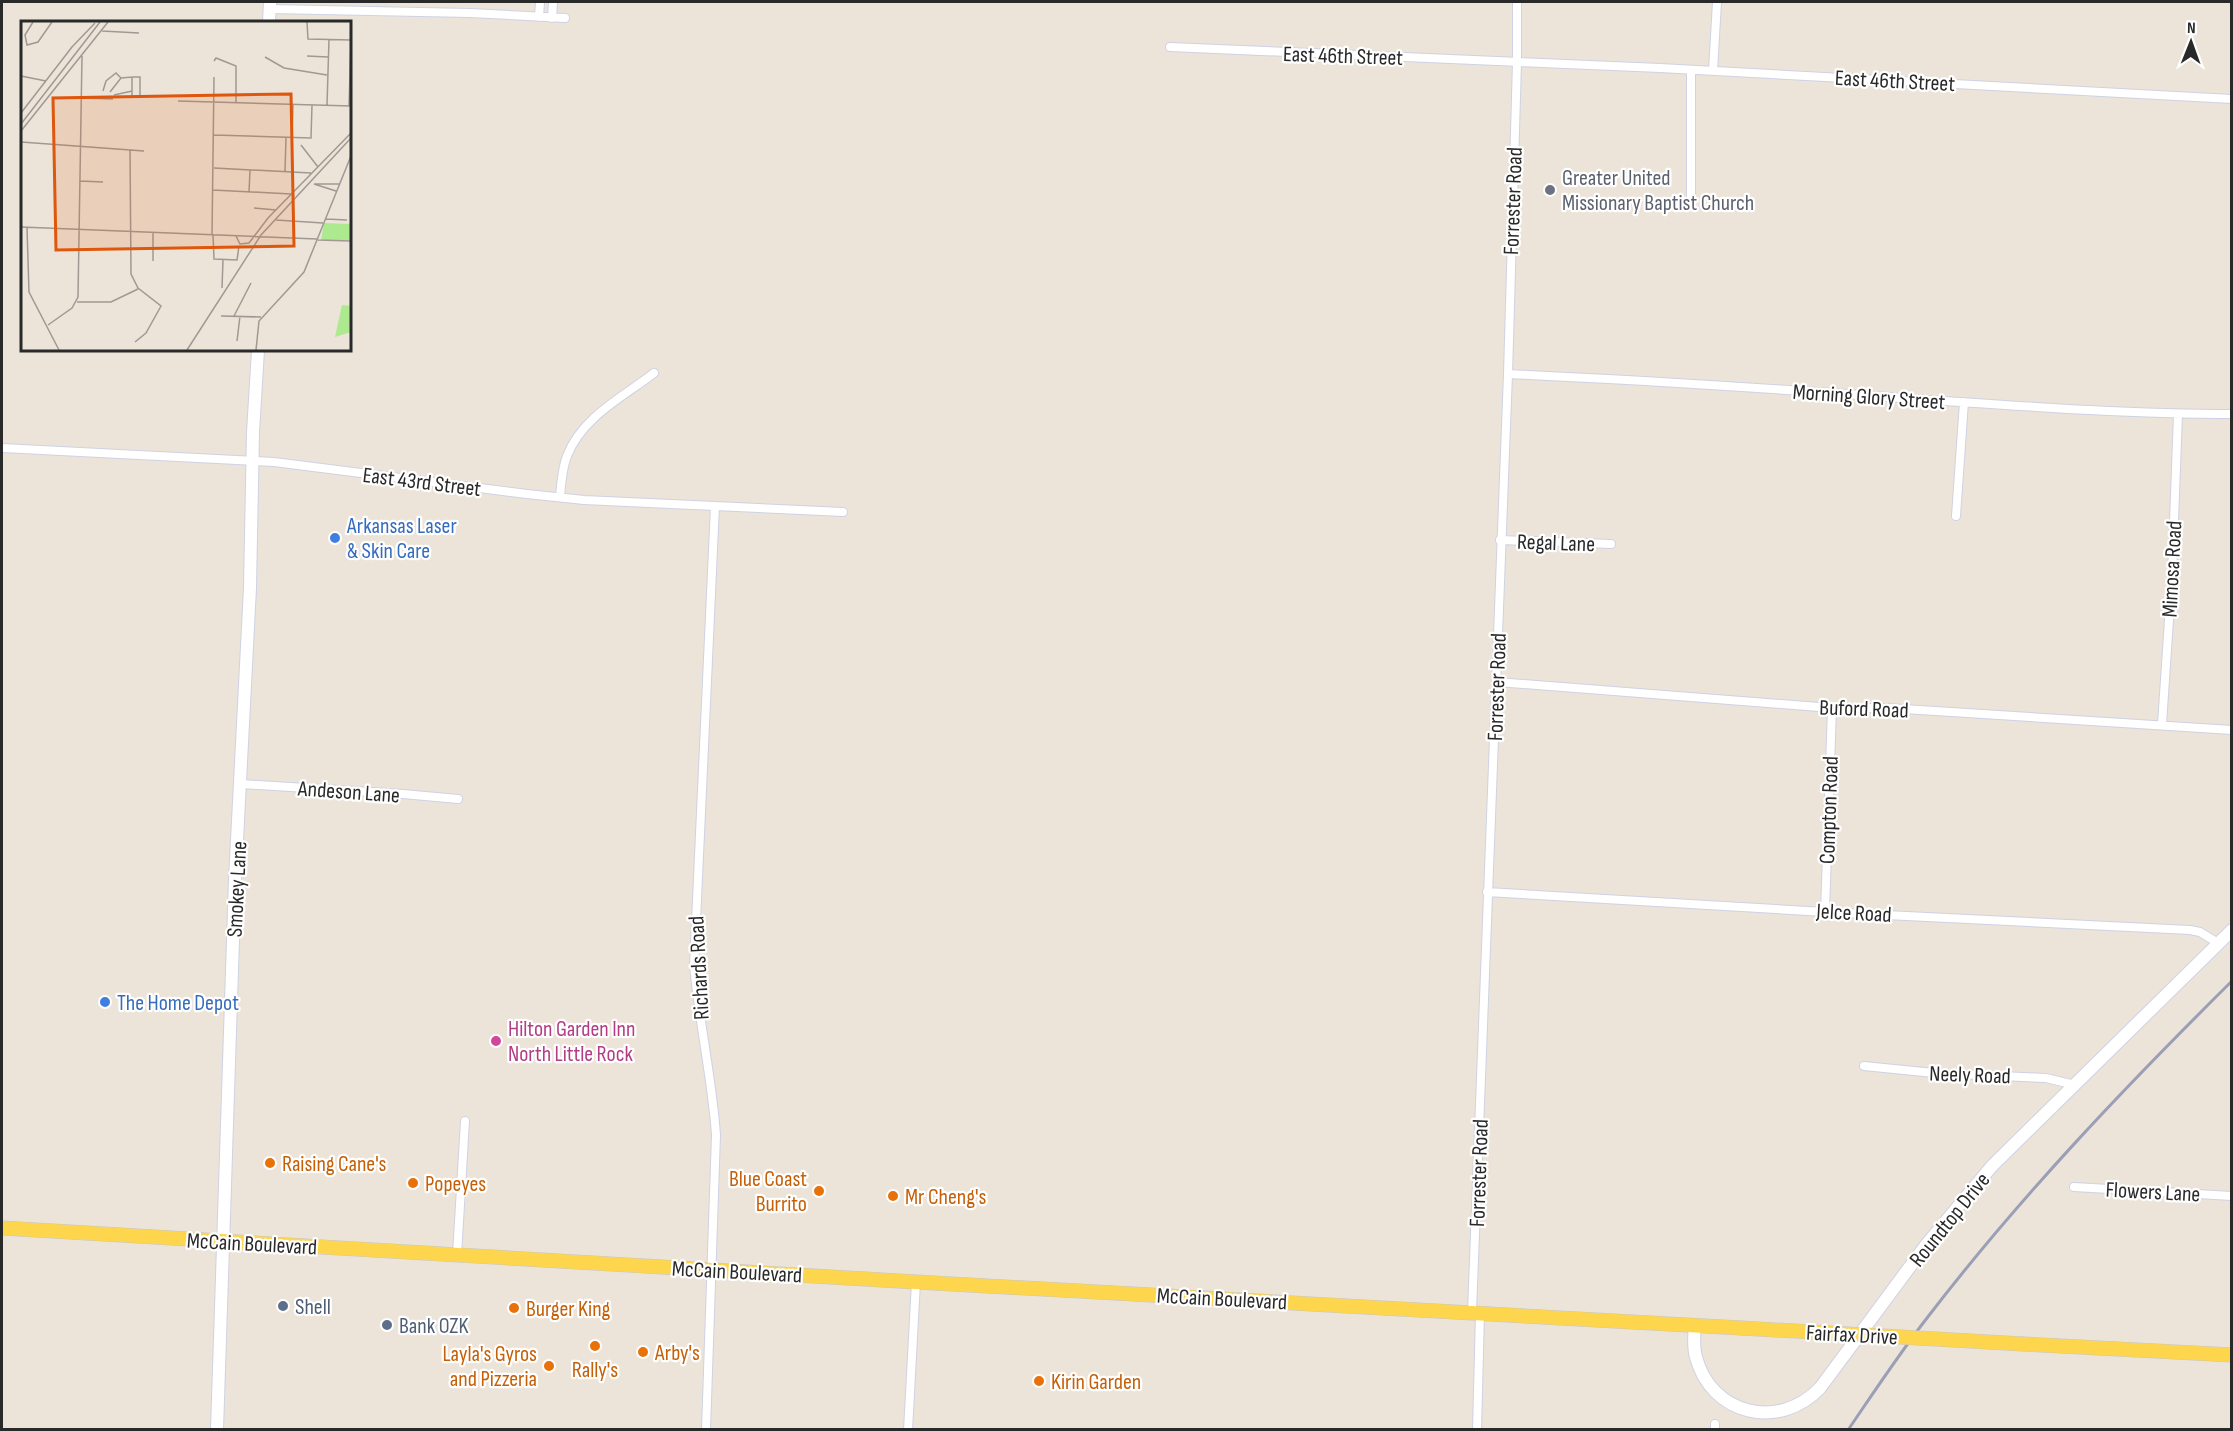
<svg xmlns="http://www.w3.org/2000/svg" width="2233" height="1431" font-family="'Sofia Sans Condensed',sans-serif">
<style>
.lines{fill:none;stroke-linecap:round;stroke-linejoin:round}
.street-casing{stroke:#ced2e4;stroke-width:10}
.secondary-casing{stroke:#ced2e4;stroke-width:14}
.primary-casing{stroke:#c7c7c7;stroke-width:15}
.street{stroke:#fff;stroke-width:8}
.secondary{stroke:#fff;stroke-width:12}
.primary{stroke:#fed64d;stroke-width:14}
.rail{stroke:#9b9fb6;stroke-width:3}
.primary-bridge-casing{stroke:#c7c7c7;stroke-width:15;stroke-linecap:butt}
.primary-bridge{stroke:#fed64d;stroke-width:14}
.worship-dot{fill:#6b7280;stroke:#fff;stroke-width:2}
.shop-dot{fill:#3f7fe0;stroke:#fff;stroke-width:2}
.hotel-dot{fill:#d1479c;stroke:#fff;stroke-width:2}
.food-dot{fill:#e8710a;stroke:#fff;stroke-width:2}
.service-dot{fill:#5c6f8a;stroke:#fff;stroke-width:2}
.labels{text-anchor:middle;stroke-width:4.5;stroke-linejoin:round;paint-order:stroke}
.street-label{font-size:22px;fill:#292929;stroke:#fff}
.worship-label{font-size:22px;fill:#5b616d;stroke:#fff;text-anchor:start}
.shop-label{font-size:22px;fill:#366cbe;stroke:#fff;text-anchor:start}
.hotel-label{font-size:22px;fill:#b23c85;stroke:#fff;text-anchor:start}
.food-label{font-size:22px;fill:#c56008;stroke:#fff;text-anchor:start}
.service-label{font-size:22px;fill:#4e5e75;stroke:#fff;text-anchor:start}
.inset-road{fill:none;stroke:#9f9993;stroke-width:1.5}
.view{fill:#de570d;fill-opacity:0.15;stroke:#de570d;stroke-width:3}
.inset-edge{fill:none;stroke:#292929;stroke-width:3}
</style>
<rect width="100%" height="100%" fill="#ede4d9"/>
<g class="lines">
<defs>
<path id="street" d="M 270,9 L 470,13 L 565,18
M 539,17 L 540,2
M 552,18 L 553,2
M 1170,47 L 1660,68 L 2232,99
M 1713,71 L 1717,2
M 1691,204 L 1691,70
M 1508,374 C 1643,380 1779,389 1915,399 C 2020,406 2126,414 2232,414
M 2,448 L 274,462 L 527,494 L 584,500 L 843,512
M 560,497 C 561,484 562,469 567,456 C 582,417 623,397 654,373
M 1956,516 L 1964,402
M 1500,540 L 1611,544
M 1497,682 L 1832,708 L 1888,708 L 2232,730
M 2162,724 L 2172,575 L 2178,414
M 241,784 L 403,794 L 458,799
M 1487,892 L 1825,912 L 2190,930 L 2200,932 L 2218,943
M 1825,912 L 1832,708
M 1864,1066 L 1934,1073 L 2046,1078 L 2075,1085
M 2074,1187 L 2232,1196
M 457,1255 L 465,1121
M 1472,1312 L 1508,374 L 1517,62 L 1517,2
M 706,1430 L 716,1135 C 712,1078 699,1022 694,965 L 715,506
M 908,1430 L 916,1282
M 1477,1430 L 1480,1313
M 1715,1430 L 1715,1424"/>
<path id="secondary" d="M 269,22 L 270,2
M 1695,1325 C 1694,1335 1693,1347 1696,1357 C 1711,1415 1779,1431 1820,1388 L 1926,1245 L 1992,1166 L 2232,930
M 217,1430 L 235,879 L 250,588 L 253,432 L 258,350"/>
<path id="primary" d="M 2,1228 L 916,1282 L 1741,1328
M 2023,1344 L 2232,1355"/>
</defs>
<use href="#street" class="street-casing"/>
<use href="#secondary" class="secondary-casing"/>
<use href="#primary" class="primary-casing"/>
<use href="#street" class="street"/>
<use href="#secondary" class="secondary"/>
<use href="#primary" class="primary"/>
<path class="rail" d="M 1848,1430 C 1874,1392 1899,1354 1927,1318 C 2019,1198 2124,1088 2232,981"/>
<defs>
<path id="primary-bridge" d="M 1741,1328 L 2023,1344"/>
</defs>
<use href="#primary-bridge" class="primary-bridge-casing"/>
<use href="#primary-bridge" class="primary-bridge"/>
</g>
<circle class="worship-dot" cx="1550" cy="190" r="6"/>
<g class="shop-dot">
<circle cx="335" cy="538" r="6"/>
<circle cx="105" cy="1002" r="6"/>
</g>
<circle class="hotel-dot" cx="496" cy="1041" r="6"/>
<g class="food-dot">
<circle cx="270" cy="1163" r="6"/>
<circle cx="413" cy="1183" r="6"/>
<circle cx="819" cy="1191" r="6"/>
<circle cx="893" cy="1196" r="6"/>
<circle cx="514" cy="1308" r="6"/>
<circle cx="595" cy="1346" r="6"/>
<circle cx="643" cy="1352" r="6"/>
<circle cx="549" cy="1366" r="6"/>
<circle cx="1039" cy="1381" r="6"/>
</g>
<g class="service-dot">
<circle cx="283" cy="1306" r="6"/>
<circle cx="387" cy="1325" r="6"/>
</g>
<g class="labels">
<g class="street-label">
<text transform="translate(1343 55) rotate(2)" y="8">East 46th Street</text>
<text transform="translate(1895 80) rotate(3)" y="8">East 46th Street</text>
<text transform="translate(1512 201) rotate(-88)" y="8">Forrester Road</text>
<text transform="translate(1869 396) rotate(4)" y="8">Morning Glory Street</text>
<text transform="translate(422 481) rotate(7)" y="8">East 43rd Street</text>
<text transform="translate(1556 542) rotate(2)" y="8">Regal Lane</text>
<text transform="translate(2171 569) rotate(-87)" y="8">Mimosa Road</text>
<text transform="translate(1496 687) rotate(-88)" y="8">Forrester Road</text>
<text transform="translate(1864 708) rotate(2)" y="8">Buford Road</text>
<text transform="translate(349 791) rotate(4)" y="8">Andeson Lane</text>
<text transform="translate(1828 810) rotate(-88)" y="8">Compton Road</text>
<text transform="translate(236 889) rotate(-87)" y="8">Smokey Lane</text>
<text transform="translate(1854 912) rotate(3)" y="8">Jelce Road</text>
<text transform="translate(698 968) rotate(-93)" y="8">Richards Road</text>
<text transform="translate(1970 1074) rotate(2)" y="8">Neely Road</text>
<text transform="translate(1478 1173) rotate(-88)" y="8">Forrester Road</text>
<text transform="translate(2153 1191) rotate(3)" y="8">Flowers Lane</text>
<text transform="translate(1949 1219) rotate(-51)" y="8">Roundtop Drive</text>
<text transform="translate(252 1243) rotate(3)" y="8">McCain Boulevard</text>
<text transform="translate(737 1271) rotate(3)" y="8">McCain Boulevard</text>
<text transform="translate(1222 1298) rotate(3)" y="8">McCain Boulevard</text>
<text transform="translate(1852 1334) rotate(3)" y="8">Fairfax Drive</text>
</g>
<g class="worship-label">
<text x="1562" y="185">Greater United<tspan x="1562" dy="25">Missionary Baptist Church</tspan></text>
</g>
<g class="shop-label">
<text x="347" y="533">Arkansas Laser<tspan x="347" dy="25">&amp; Skin Care</tspan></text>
<text x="117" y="1010">The Home Depot</text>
</g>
<g class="hotel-label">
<text x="508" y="1036">Hilton Garden Inn<tspan x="508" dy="25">North Little Rock</tspan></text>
</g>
<g class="food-label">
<text x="282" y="1171">Raising Cane's</text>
<text x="807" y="1186" text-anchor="end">Blue Coast<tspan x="807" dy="25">Burrito</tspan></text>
<text x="425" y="1191">Popeyes</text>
<text x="905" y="1204">Mr Cheng's</text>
<text x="526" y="1316">Burger King</text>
<text x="655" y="1360">Arby's</text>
<text x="537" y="1361" text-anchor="end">Layla's Gyros<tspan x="537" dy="25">and Pizzeria</tspan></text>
<text x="595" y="1377" text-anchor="middle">Rally's</text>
<text x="1051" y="1389">Kirin Garden</text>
</g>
<g class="service-label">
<text x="295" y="1314">Shell</text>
<text x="399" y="1333">Bank OZK</text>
</g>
</g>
<g transform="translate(21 21)">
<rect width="330" height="330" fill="#ede4d9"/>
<path d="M 303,202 L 330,203 L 330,219 L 300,219 ZM 321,284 L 330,285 L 330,311 L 314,316 Z" fill="#ade98f"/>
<path class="inset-road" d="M 12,1 L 4,14 L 6,24 L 17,21 L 31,1M 286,1 L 287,18 L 330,19M 81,10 L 118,12M 50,27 L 74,2M 286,35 L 307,36M 244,36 L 263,47 L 306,54M 193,40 L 195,37 L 215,45 L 215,81M 0,55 L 25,60M 111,56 L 119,56 L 119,76M 100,57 L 111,56 L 111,75M 82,70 L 85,60 L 95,52 L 100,57 L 89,71M 93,74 L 111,70M 61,77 L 92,78M 157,80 L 330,85M 306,84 L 308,18M 328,85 L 330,19M 0,92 L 51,26M 0,103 L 79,1M 0,110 L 87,1M 193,114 L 290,117 L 291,84M 271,117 L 272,83M 0,121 L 123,130M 280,124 L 297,146M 109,129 L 110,253 L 117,267 L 140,285 L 125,312 L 114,321M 193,147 L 290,152M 264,150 L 265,117M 59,160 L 82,161M 192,169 L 270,173M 315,170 L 293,163 L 318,163M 228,171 L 229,149M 233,187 L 255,189M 305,198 L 326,199M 255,199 L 302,202M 0,206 L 296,218M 6,207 L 8,271 L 38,329M 132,212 L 132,240M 191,214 L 193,56M 192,214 L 193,238 L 216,239 L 218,225M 215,215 L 219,223 L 228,222 L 247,197 L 330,112M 297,219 L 330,220M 201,267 L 202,239M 56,281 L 90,281 L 117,268M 200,295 L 240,296M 213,295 L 230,262M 27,304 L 51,287 L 57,276 L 61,35M 216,320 L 219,295M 166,329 L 240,214 L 330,117M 235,329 L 238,300 L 283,251 L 330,135"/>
<path class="view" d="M 270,73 L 273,225 L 35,229 L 32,77 Z"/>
<rect width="330" height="330" class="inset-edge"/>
</g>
<rect width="2233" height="1431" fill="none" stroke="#292929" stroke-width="6"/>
<g transform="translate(2191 42) rotate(1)" stroke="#ffffff" stroke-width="4.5" paint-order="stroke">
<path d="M0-4.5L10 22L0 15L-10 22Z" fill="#292929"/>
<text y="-9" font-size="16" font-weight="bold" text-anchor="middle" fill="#292929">N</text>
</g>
</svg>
